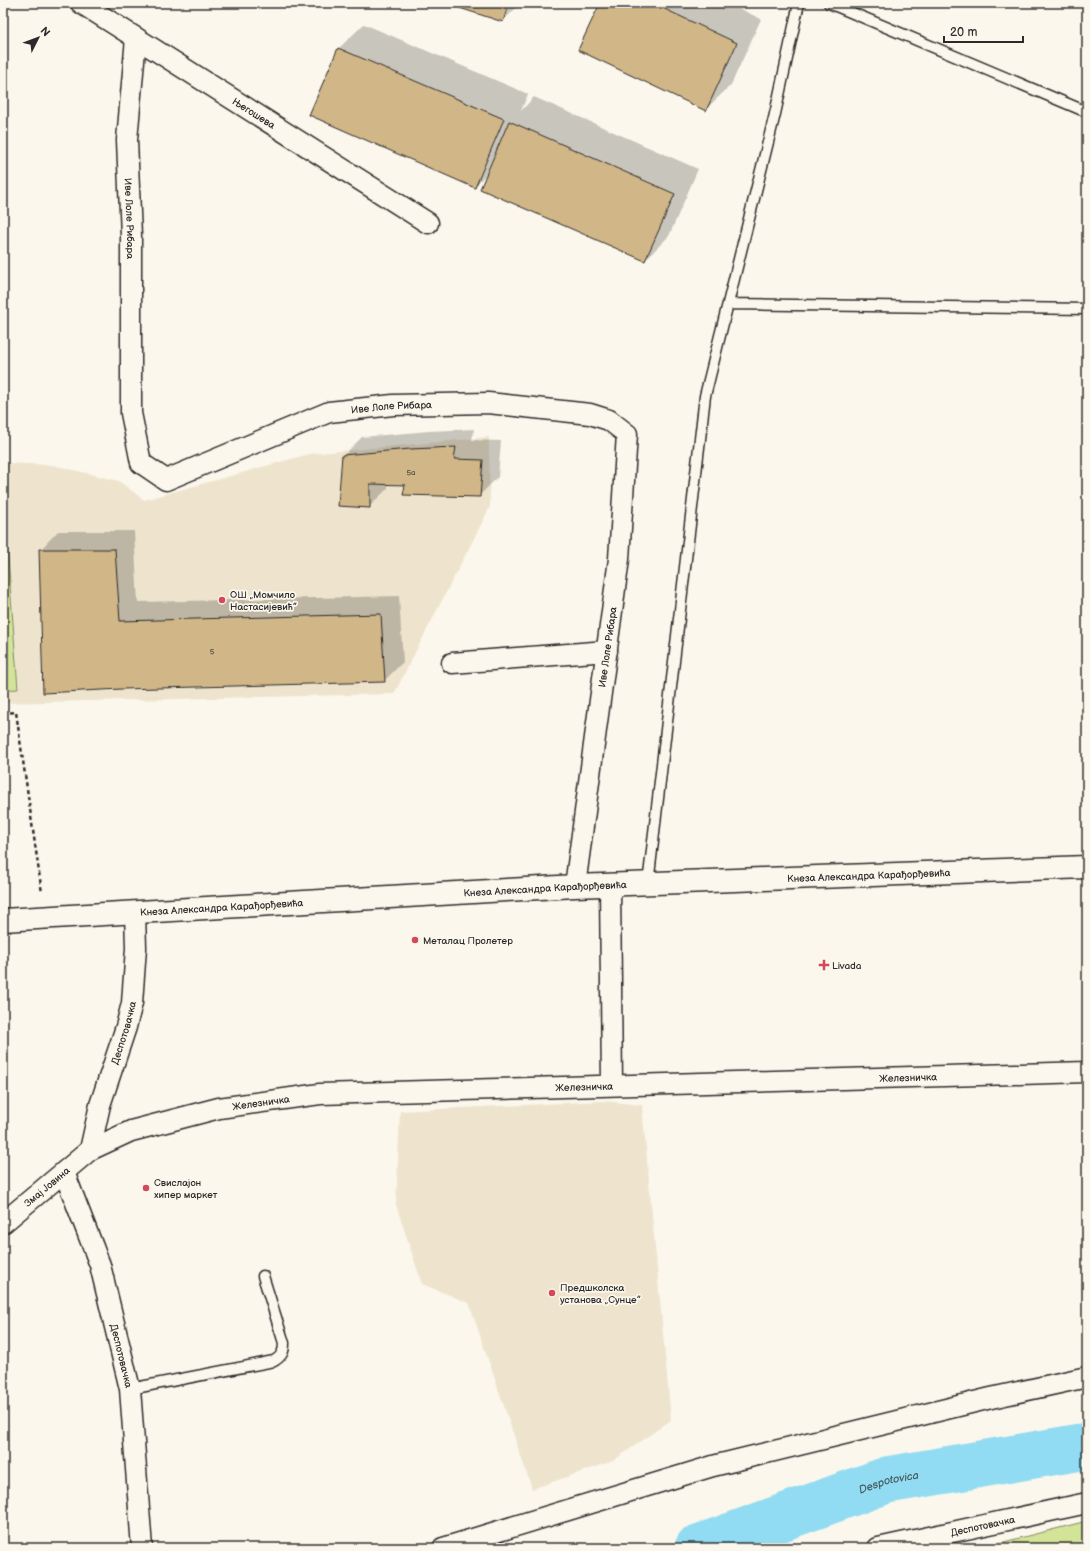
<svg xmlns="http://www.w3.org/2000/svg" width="1090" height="1551" font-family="'Balsamiq Sans',sans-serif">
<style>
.built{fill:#eee4ce}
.green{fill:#d3e498;stroke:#7f8862}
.shadow{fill:#0003}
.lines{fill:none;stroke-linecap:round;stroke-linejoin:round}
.river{stroke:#91dcf2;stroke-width:47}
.building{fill:#d1b687;stroke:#2b2b2b}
.service-casing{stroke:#2b2b2b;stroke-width:13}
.minor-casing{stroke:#2b2b2b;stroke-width:23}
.tertiary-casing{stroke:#2b2b2b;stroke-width:25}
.path{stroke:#2b2b2b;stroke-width:2.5;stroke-dasharray:4 3;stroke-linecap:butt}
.service{stroke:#fbf7ec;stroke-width:10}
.minor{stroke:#fbf7ec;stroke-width:20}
.tertiary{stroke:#fbf7ec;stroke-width:22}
.poi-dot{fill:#d1495b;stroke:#fbf7ec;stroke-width:1.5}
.labels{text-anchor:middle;stroke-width:3.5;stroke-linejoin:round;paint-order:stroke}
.number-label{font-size:8px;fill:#544e42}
.street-label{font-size:10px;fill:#2b2b2b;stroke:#fbf7ec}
.poi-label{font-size:10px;fill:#2b2b2b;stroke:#fbf7ec;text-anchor:start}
.water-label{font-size:11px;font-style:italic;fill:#44575d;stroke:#fbf7ec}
</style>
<rect width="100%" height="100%" fill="#fbf7ec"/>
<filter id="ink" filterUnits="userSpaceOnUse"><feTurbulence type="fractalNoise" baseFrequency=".025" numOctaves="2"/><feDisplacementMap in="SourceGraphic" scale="8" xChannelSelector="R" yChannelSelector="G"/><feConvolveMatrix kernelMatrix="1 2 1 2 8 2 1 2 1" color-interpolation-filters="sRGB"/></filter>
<g filter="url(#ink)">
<path class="built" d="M 489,437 L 490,507 L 394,694 L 3,703 L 3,463 L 53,465 L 119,481 L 144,500 L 309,454 Z
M 603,1101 L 642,1105 L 671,1420 L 613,1461 L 532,1489 L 469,1303 L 422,1284 L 396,1205 L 400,1111 Z"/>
<path class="green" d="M 3,531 L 6,531 L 18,689 L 3,690 Z
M 1087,1521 L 1087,1548 L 980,1548 Z"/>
<path class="shadow" d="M 448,3 L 521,3 L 503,21 Z
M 601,3 L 728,3 L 761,19 L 731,85 L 706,109 Z
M 364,24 L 528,94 L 521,111 L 534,97 L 698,169 L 669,236 L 645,260 L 488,173 L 474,186 L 310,115 L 339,48 Z
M 474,429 L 472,440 L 501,441 L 498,477 L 479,496 L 406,484 L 388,484 L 388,488 L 369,507 L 343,456 L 362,437 L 429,431 Z
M 58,531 L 134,531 L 138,602 L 399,596 L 403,662 L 384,681 L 122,688 L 40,550 Z"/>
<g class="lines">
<path class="river" id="s1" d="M 698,1548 L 887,1480 L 1087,1446"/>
</g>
<path class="building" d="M 444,3 L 509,3 L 503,22 Z
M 600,3 L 652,3 L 737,43 L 706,111 L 578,50 Z
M 338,48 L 504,119 L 475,188 L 309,115 Z
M 509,121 L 675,194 L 645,261 L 480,189 Z
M 456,447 L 454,459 L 483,460 L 480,497 L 403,495 L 405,485 L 370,484 L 370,508 L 338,506 L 342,455 L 410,449 Z
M 39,549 L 115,549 L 120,621 L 381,614 L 385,682 L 122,689 L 43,693 Z"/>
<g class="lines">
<defs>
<path id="service" d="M 829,3 L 1087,112
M 728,304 L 1087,309
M 648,884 L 705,396 L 775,114 L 799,3
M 130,1389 L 274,1361 C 282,1356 284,1352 284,1343 L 263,1276"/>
<g id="minor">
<path id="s2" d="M 81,3 L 428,223"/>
<path id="s3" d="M 136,38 L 127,140 L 131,236 L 131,413 L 141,463 L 166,480 L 329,412 L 393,405 L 488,403 L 590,414 L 609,420 L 627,434 L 619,559 L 575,886"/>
<path d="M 452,663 L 607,651"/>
<path d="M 610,886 L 612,1085"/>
<path id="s4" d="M 90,1150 L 100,1105 L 126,1027 L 132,1003 L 136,948 L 135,913"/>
<path id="s5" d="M 64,1172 L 100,1265 L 130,1389 L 142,1548"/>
<path id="s6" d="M 3,1223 L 90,1150 L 131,1131 L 219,1108 L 320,1094 L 1087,1072"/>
<path d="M 443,1548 L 713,1466 L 991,1398 L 1087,1377"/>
<path id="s7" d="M 878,1548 L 1087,1503"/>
</g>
<g id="tertiary">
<path id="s8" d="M 3,920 L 575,886 L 1087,867"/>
</g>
</defs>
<use href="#service" class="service-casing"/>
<use href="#minor" class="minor-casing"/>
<use href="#tertiary" class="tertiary-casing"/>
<path class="path" d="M 3,713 L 16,712 L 42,893"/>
<use href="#service" class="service"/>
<use href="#minor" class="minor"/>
<use href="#tertiary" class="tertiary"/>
</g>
</g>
<g class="poi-dot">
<circle cx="222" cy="600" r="4"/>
<circle cx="415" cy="940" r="4"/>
<path d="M822 959h4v4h4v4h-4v4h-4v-4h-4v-4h4z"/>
<circle cx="146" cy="1188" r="4"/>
<circle cx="552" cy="1293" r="4"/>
</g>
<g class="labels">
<g class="number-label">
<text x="411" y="475">5a</text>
<text x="212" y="654">5</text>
</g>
<g class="street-label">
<text dy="4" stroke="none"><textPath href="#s2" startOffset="205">Његошева</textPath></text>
<text dy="4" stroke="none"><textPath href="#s3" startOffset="181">Иве Лоле Рибара</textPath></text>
<text dy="4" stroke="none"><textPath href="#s3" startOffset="696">Иве Лоле Рибара</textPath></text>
<text transform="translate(607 647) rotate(-82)" y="4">Иве Лоле Рибара</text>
<text dy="4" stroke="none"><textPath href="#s8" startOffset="867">Кнеза Александра Карађорђевића</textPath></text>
<text dy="4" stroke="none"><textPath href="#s8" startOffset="543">Кнеза Александра Карађорђевића</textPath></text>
<text dy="4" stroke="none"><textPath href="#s8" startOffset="219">Кнеза Александра Карађорђевића</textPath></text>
<text dy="4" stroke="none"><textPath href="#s4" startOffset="122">Деспотовачка</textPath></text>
<text dy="4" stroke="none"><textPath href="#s6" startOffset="940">Железничка</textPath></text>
<text dy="4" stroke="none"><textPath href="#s6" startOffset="616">Железничка</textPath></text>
<text dy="4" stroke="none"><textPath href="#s6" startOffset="292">Железничка</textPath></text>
<text dy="4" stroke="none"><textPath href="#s6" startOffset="57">Змај Јовина</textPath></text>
<text dy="4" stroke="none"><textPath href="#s5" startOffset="193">Деспотовачка</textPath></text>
<text dy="4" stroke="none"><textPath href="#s7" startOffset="107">Деспотовачка</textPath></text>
</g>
<g class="poi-label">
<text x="230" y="598">ОШ „Момчило<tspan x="230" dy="12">Настасијевић”</tspan></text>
<text x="423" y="944">Металац Пролетер</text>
<text x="832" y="969">Livada</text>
<text x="154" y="1186">Свислајон<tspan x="154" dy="12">хипер маркет</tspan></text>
<text x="560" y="1291">Предшколска<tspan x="560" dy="12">установа „Сунце”</tspan></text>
</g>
<g class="water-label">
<text dy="4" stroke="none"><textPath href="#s1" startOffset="202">Despotovica</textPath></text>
</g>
</g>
<rect width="1090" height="1551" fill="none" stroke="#fbf7ec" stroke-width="16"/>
<rect x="8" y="8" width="1074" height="1535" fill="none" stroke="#2b2b2b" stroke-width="1.5" filter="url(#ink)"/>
<g transform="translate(38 38) rotate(48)" stroke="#fbf7ec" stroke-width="3" paint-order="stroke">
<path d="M0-3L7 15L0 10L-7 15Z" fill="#2b2b2b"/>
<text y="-6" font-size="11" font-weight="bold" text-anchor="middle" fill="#2b2b2b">N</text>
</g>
<path d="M944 36v6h79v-6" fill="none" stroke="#2b2b2b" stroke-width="2"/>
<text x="950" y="36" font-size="12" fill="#2b2b2b" stroke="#fbf7ec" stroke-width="3" paint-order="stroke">20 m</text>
</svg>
